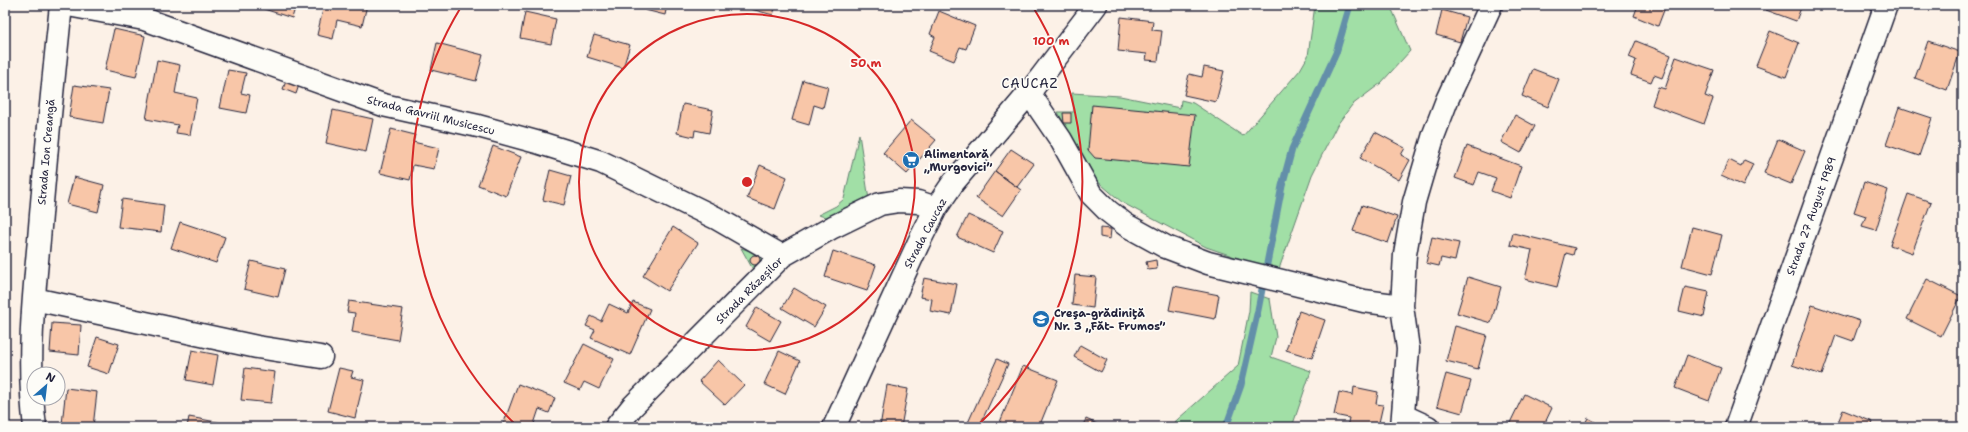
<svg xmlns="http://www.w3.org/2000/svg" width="1968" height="432" font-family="'Shantell Sans',sans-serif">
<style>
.green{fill:#a1dfa6;stroke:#628070}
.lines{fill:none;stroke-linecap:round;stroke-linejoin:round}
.stream{stroke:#648fa9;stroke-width:7}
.building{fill:#f8c6a8;stroke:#22223b}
.minor-casing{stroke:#22223b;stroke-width:25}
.minor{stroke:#fdfcf7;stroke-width:22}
.ring{fill:none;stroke:#d62828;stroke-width:2}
.labels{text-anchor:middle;stroke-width:3.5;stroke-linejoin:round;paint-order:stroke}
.street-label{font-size:11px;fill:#22223b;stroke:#fdfcf7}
.poi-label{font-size:11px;font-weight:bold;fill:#22223b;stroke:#fdfcf7;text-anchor:start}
.quarter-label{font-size:13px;letter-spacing:1px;fill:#22223b;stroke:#fdfcf7}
.centre{fill:#d62828;stroke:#fdfcf7;stroke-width:2}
.ring-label{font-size:12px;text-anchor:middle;font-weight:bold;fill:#d62828;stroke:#fdfcf7;stroke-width:3.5;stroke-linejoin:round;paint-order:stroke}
</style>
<rect width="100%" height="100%" fill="#fcf1e7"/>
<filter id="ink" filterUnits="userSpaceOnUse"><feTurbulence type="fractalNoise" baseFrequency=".025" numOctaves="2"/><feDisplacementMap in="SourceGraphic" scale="8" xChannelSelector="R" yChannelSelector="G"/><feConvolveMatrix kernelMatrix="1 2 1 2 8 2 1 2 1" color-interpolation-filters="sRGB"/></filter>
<g filter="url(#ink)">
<path class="green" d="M 1315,5 L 1390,5 L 1410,51 L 1381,83 L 1352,105 L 1337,125 L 1312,175 L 1279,269 L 1247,261 L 1206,247 L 1123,203 L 1096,180 L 1076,148 L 1058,112 L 1074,112 L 1072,93 L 1120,96 L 1180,108 L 1181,100 L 1193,103 L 1243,136 L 1300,70 L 1308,56 Z
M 859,134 L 869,200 L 833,219 L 818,215 L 836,206 L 844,199 Z
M 741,248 L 768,257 L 756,275 Z
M 1250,292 L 1270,299 L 1276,337 L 1271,357 L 1311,371 L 1292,427 L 1169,427 L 1238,366 L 1249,311 Z"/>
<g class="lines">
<path class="stream" d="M 1226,427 L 1241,385 L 1258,310 L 1282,186 L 1292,149 L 1336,53 L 1350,5"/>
</g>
<path class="building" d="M 266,5 L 296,5 L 292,18 L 264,9 Z
M 324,5 L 367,5 L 362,26 L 337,20 L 333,39 L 317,35 Z
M 646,5 L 667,5 L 665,15 L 645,10 Z
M 752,5 L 776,5 L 773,15 L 751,9 Z
M 1638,5 L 1666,5 L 1658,26 L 1634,16 Z
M 1768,5 L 1802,5 L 1796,21 L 1766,10 Z
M 1442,10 L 1467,17 L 1460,42 L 1436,35 Z
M 939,11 L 975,26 L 966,49 L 960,47 L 954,61 L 929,51 L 935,37 L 930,34 Z
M 525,12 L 556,19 L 551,44 L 520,38 Z
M 1121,17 L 1153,21 L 1152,30 L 1162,31 L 1158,61 L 1146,60 L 1147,54 L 1118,51 Z
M 114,29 L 145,36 L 136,77 L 105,70 Z
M 1770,31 L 1799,43 L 1786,77 L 1756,66 Z
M 594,35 L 630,45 L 623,68 L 587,57 Z
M 1636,41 L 1671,55 L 1662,78 L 1654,75 L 1651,82 L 1631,75 L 1636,60 L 1629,57 Z
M 1928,41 L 1960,52 L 1947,90 L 1915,78 Z
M 437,43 L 483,55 L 476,81 L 431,70 Z
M 1676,57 L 1714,70 L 1705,96 L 1713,99 L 1704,124 L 1652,105 L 1658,87 L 1665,89 Z
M 157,60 L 180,65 L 175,93 L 197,98 L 190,135 L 176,133 L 178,125 L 146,119 Z
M 1204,67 L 1224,71 L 1216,102 L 1184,95 L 1189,74 L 1202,77 Z
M 1533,69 L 1559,79 L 1548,107 L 1522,96 Z
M 228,70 L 246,73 L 241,93 L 250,95 L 246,113 L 220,108 Z
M 803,80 L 828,87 L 823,108 L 814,105 L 809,125 L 792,120 Z
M 286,81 L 299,85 L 296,94 L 283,89 Z
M 74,85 L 109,90 L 103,123 L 69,117 Z
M 683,104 L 713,110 L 709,133 L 695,130 L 694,137 L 677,133 Z
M 1092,105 L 1195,115 L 1189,167 L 1095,158 L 1088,150 Z
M 1899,107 L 1932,118 L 1919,156 L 1886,145 Z
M 333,110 L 373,119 L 366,152 L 326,143 Z
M 1063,113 L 1071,113 L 1071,123 L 1064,123 Z
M 1515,115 L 1535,126 L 1521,153 L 1501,142 Z
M 911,120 L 936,140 L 907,174 L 883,153 Z
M 391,129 L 415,135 L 413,142 L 439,148 L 434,169 L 413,165 L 410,180 L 380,173 Z
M 1375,132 L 1405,148 L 1401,155 L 1410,160 L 1399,180 L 1360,158 Z
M 1778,139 L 1805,151 L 1791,184 L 1764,173 Z
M 493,146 L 521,157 L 506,196 L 478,185 Z
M 1467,146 L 1521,166 L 1510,198 L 1491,191 L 1496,178 L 1479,172 L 1474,185 L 1455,178 Z
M 1011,149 L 1034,164 L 1017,187 L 995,171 Z
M 1729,160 L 1741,166 L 1744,160 L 1753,164 L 1743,186 L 1721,176 Z
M 760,165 L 787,177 L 775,209 L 747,198 Z
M 550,170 L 571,176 L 564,205 L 543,200 Z
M 995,171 L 1021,190 L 1003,216 L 976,198 Z
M 74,177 L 104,185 L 98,212 L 67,204 Z
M 1864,182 L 1888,190 L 1876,230 L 1862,226 L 1866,216 L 1854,212 Z
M 1908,194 L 1931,202 L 1912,253 L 1890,245 Z
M 122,199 L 164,205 L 161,232 L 118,227 Z
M 1362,205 L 1397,217 L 1388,243 L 1353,231 Z
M 968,215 L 1003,231 L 993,253 L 957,237 Z
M 180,222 L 225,237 L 216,263 L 171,248 Z
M 673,227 L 698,243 L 667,291 L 643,276 Z
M 1692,227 L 1722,235 L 1712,274 L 1682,266 Z
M 1100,228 L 1111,229 L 1110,239 L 1100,237 Z
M 1513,233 L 1575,248 L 1573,255 L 1566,253 L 1557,287 L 1525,279 L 1532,250 L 1510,245 Z
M 1432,237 L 1459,243 L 1455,261 L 1441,258 L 1439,266 L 1426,263 Z
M 833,251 L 876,265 L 867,291 L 825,277 Z
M750 260a5 5 0 1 1 10 0a5 5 0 1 1-10 0Z
M 1156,260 L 1157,269 L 1148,270 L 1146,262 Z
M 251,261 L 285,269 L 278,297 L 244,289 Z
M 1075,275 L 1096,277 L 1093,308 L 1072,305 Z
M 1468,277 L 1501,287 L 1491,323 L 1457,313 Z
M 924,278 L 957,284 L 951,315 L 930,311 L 932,299 L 920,297 Z
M 1927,279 L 1961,296 L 1941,336 L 1907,319 Z
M 1174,286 L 1219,295 L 1215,319 L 1169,310 Z
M 1685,287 L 1709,292 L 1704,317 L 1679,311 Z
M 794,288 L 826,307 L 814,327 L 782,308 Z
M 349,301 L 403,309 L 398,340 L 352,332 L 355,313 L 347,312 Z
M 633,302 L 650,309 L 630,355 L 591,338 L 595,330 L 586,326 L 591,316 L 601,321 L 609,304 L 628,313 Z
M 1812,305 L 1860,321 L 1853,341 L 1836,335 L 1822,375 L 1792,365 Z
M 757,307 L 781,321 L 770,341 L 746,327 Z
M 1299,311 L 1325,320 L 1312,358 L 1286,350 Z
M 52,323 L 81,325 L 79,355 L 50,352 Z
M 1455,326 L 1487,335 L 1478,369 L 1446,361 Z
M 97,337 L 119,344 L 109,374 L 87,367 Z
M 584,344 L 614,359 L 599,389 L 584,382 L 580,390 L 564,383 Z
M 1080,345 L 1107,360 L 1101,372 L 1074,357 Z
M 192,350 L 218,355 L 213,385 L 186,380 Z
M 779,351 L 800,361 L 785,394 L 764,384 Z
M 1687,355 L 1721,368 L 1709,401 L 1675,388 Z
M 997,359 L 1008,364 L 979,427 L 966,427 Z
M 718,360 L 744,385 L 725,405 L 699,381 Z
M 1023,366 L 1058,380 L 1039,427 L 998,427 Z
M 245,368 L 275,372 L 271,403 L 241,400 Z
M 339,368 L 353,371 L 351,377 L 364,380 L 355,418 L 328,411 Z
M 1446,374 L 1471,381 L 1462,413 L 1437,406 Z
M 518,384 L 555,398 L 549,413 L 539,409 L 533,427 L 509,427 L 503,425 Z
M 887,385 L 908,389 L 901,427 L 880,427 Z
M 1354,387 L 1378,392 L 1376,404 L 1383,405 L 1378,427 L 1347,427 L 1349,418 L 1334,415 L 1339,392 L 1353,395 Z
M 66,388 L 97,392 L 93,427 L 62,424 Z
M 1524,394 L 1552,408 L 1543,427 L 1508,427 Z
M 1843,410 L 1873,422 L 1871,427 L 1836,427 Z
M 189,417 L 222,423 L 222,427 L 187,427 Z
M 1588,418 L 1605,427 L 1583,427 Z
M 1086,419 L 1097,424 L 1096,427 L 1082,427 Z"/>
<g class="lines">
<defs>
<path id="minor" d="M 68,5 L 144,19 L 383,105 L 478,126 L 540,143 L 601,162 L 716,218 L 782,256
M 1029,93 L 1061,140 L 1091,194 L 1108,211 L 1126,225 L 1166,247 L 1208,263 L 1364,301 L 1402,306
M 34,299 L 257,347 L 321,357
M 1404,416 L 1428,427
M 35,427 C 27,365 33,302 39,240 C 45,161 53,83 61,5
M 616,427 L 632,407 L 782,256 L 833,227 L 880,204 L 899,201 L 918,202 L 936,208
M 834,427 L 918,244 L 936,208 L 953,183 L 1029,93 L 1096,5
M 1402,427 L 1408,349 L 1402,306 L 1405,254 L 1414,202 L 1434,134 L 1447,100 L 1491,5
M 1736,427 L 1886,5"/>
</defs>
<use href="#minor" class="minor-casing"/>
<use href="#minor" class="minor"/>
</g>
</g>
<g class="ring">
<circle cx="747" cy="182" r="168"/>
<path d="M516 425A335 335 0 0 1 461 7M1033 7A335 335 0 0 1 978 425"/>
</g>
<defs>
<symbol id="supermarket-disc" viewBox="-11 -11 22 22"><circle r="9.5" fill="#1f6fb2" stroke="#fdfcf7"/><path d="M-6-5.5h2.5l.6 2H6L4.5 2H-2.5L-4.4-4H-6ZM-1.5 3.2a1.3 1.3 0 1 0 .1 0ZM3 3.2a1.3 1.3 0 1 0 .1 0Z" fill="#fff"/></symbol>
<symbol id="school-disc" viewBox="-11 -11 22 22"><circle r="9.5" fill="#1f6fb2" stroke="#fdfcf7"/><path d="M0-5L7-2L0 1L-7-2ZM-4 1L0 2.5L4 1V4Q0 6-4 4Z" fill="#fff"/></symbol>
</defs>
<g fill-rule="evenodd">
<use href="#supermarket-disc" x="901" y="150" width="20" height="20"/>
<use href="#school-disc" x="1031" y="309" width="20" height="20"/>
</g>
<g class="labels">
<g class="street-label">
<text transform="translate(431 115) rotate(14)" y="4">Strada Gavriil Musicescu</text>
<text transform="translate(46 152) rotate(-85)" y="4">Strada Ion Creangă</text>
<text transform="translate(1811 216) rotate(-70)" y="4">Strada 27 August 1989</text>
<text transform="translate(925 233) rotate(-62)" y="4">Strada Caucaz</text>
<text transform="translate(749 290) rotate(-45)" y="4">Strada Răzeșilor</text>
</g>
<g class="poi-label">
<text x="924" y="158">Alimentară<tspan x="924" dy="13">„Murgovici”</tspan></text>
<text x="1054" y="317">Creşa-grădiniţă<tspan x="1054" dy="13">Nr. 3 „Făt- Frumos”</tspan></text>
</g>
<g class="quarter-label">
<text x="1030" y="88">CAUCAZ</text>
</g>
</g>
<circle cx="747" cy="182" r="6" class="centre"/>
<g class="ring-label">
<text x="1051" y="45">100 m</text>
<text x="866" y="67">50 m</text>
</g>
<rect width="1968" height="432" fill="none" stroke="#fdfcf7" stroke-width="20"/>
<rect x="10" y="10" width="1948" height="412" fill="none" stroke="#22223b" stroke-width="1.5" filter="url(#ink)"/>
<g transform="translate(46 386) rotate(28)"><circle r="19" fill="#fdfcf7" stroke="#a5a5ac"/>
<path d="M0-3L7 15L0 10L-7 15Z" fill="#1f6fb2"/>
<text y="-6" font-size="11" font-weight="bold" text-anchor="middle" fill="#22223b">N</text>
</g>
</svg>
